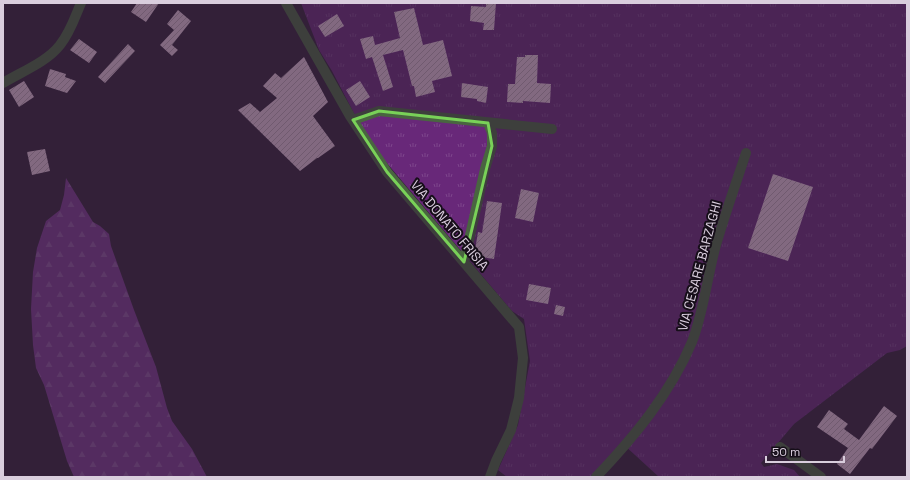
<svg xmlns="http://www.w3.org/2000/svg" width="910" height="480" font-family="'Space Grotesk',sans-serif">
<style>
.grass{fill:url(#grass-tufts)}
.forest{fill:url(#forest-firs)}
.building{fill:url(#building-hatch)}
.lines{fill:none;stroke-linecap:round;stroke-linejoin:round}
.minor{stroke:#496540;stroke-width:10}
.tertiary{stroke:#496540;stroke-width:10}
.marked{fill:none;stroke:#79d158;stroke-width:3;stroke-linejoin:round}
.labels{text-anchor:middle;stroke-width:4;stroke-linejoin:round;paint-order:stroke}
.street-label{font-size:13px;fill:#d9cddd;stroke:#160e19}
</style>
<defs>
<pattern id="grass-tufts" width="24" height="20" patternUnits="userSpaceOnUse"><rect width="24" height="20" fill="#682879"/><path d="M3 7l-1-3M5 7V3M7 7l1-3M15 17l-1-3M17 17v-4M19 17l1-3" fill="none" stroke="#7d468c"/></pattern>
<pattern id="forest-firs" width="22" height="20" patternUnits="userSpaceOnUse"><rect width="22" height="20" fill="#7b388e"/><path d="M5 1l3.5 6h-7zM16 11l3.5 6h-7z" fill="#8d549d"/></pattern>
<pattern id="building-hatch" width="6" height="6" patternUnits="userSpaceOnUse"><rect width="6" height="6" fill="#e3c0d8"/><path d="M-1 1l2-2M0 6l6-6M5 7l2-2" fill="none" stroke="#baa0b2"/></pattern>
</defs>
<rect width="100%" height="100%" fill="#332139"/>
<path class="grass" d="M 301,3 L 907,3 L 907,346 L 900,350 L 887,353 L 794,424 L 761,463 L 764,467 L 777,464 L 794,470 L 800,477 L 659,477 L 623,444 L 591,477 L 507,477 L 498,470 L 518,425 L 530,361 L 524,319 L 512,311 L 369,142 L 332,71 L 319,50 Z"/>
<path class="forest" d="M 66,178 L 93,222 L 100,226 L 109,234 L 111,246 L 134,310 L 156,367 L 167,408 L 172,421 L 192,449 L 207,477 L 74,477 L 67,461 L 44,385 L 36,368 L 33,345 L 31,309 L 33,272 L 37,248 L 46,221 L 60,210 L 64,195 Z"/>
<path class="building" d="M 137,3 L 159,3 L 146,22 L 131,12 Z
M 486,3 L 496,3 L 494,30 L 483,30 L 484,23 L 470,21 L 471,6 L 486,7 Z
M 414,8 L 423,45 L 443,40 L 452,76 L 432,81 L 435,92 L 416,97 L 414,86 L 412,86 L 403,50 L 383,55 L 393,87 L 383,91 L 372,57 L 366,59 L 360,39 L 373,36 L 375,45 L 400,38 L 394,12 Z
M 178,10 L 191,21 L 172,45 L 178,50 L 172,56 L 160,45 L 174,30 L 167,24 Z
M 337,14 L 344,26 L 325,37 L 318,26 Z
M 79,39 L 97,52 L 89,63 L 70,50 Z
M 128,44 L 135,51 L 105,83 L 98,77 Z
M 525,55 L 538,55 L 537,83 L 551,84 L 550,103 L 523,101 L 523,103 L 507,102 L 508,84 L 515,84 L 517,57 L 525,57 Z
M 304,57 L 328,102 L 313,116 L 335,146 L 318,158 L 317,158 L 300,171 L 238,110 L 250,103 L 260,112 L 277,98 L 263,86 L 275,73 L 281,78 Z
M 50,69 L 66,74 L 65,77 L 76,81 L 67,93 L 45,86 Z
M 24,81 L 34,97 L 19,107 L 9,90 Z
M 360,81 L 370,97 L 356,106 L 346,90 Z
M 462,83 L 488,87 L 486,103 L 477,101 L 477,99 L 461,97 Z
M 45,149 L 50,171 L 32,175 L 27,152 Z
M 773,174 L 813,187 L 788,261 L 748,248 Z
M 521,189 L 539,193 L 533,222 L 515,218 Z
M 487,201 L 502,203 L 494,259 L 474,256 L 478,232 L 482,233 Z
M 529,284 L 551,288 L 548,304 L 526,300 Z
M 556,305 L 565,307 L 563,316 L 554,314 Z
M 884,406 L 897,416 L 872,449 L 870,448 L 850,474 L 837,464 L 848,448 L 817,427 L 829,410 L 848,424 L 844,429 L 859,440 Z"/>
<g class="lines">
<path class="minor" d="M 286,3 L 350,116 L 387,172 L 519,327 L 523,358 L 519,398 L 511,430 L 496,461 L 490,477
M 353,120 L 379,111 L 552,129
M 464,262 L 485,169 L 492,146 L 492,133 L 488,123
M 780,447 L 821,477
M 596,477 C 634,437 670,394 692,342 C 704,311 707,277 716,245 C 725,214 736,183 746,153"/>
<path class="tertiary" d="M 3,83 C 21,72 47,62 60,45 C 70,33 75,17 81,3"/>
</g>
<path d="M0 0H910V480H0ZM 379,111 L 488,123 L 492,146 L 464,262 L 387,172 L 353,120 Z" fill="#332139" fill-opacity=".55" fill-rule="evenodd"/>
<path class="marked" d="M 379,111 L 488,123 L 492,146 L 464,262 L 387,172 L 353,120 Z"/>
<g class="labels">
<g class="street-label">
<text transform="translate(450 225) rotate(50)" y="5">VIA DONATO FRISIA</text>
<text transform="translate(699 266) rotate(-75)" y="5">VIA CESARE BARZAGHI</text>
</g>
</g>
<rect width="910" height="480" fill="none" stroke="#d9cddd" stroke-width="8"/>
<path d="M766 456v6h78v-6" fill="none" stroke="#d9cddd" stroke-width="2"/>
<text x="772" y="456" font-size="12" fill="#d9cddd" stroke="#160e19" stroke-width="3" paint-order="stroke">50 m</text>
</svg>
